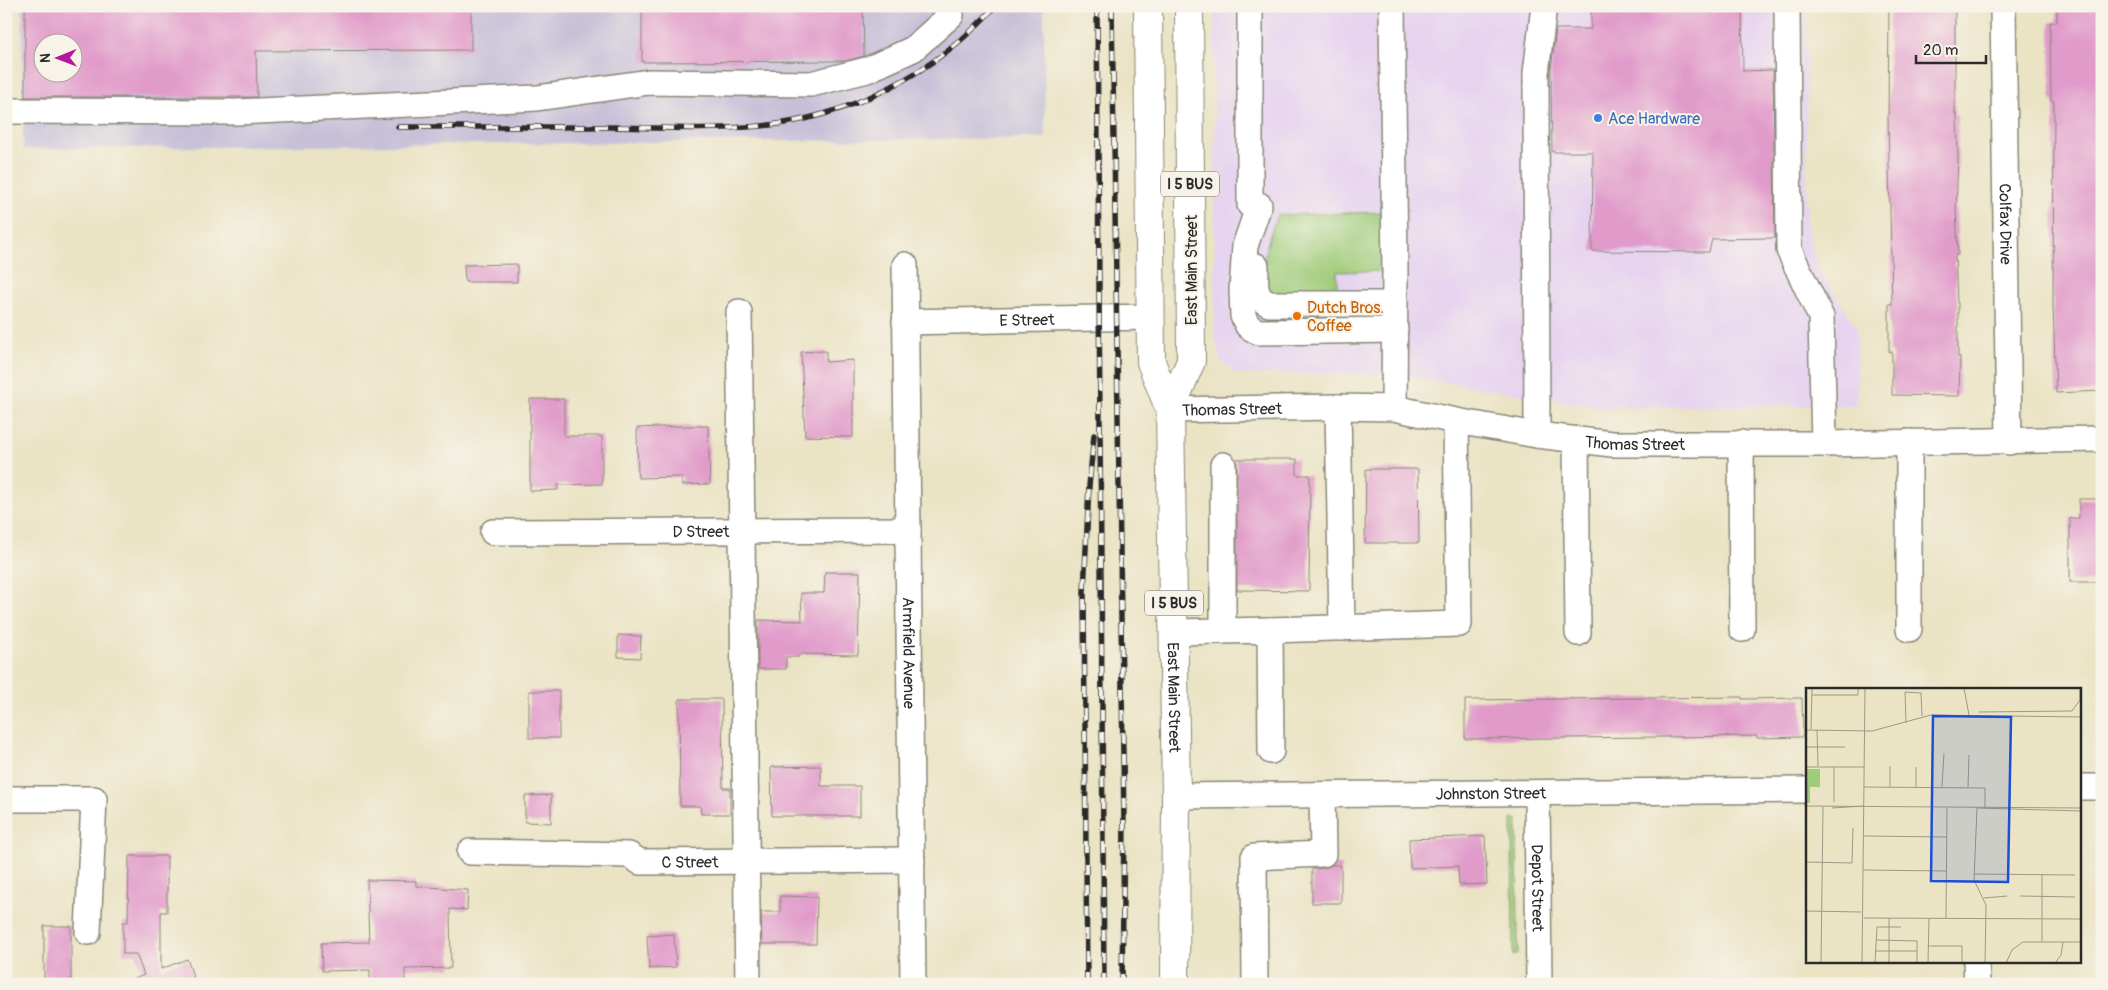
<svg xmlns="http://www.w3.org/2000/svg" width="2108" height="990" font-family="Pangolin,sans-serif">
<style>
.built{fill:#e6d3f0}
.industrial{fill:#c8c0d8;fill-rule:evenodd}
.green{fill:#9fcc7a;stroke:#657c52}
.building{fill:#e19bcb;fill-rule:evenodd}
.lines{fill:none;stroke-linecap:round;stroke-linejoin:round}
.minor-casing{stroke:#8a8778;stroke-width:28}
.major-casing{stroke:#8a8778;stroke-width:30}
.minor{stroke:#fff;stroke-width:25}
.major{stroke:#fff;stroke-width:28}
.rail-casing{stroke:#2b2b2b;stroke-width:5.5}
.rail{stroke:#f7f3e8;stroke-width:4;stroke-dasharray:11;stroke-linecap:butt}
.shop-dot{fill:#3f7fe0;stroke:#f7f3e8;stroke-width:2}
.food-dot{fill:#e8710a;stroke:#f7f3e8;stroke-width:2}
.labels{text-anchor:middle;stroke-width:4;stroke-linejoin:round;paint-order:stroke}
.shield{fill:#f7f3e8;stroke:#686764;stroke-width:1}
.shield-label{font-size:15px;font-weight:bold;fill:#2b2b2b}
.shop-label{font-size:16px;fill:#366cbe;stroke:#f7f3e8;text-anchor:start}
.street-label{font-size:16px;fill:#2b2b2b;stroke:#f7f3e8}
.food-label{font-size:16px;fill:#c56008;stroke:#f7f3e8;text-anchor:start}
.inset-road{fill:none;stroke:#9e9987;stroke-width:1}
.view{fill:#1d4ed8;fill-opacity:0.15;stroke:#1d4ed8;stroke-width:2.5}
.inset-edge{fill:none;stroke:#2b2b2b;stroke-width:2.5}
</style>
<rect width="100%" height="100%" fill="#f7f3e8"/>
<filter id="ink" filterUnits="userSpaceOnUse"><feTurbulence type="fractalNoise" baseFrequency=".02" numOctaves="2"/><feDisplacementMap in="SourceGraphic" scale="10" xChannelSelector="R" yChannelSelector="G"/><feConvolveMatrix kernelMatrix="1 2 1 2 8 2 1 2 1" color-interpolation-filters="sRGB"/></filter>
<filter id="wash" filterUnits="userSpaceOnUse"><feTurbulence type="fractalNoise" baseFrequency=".0096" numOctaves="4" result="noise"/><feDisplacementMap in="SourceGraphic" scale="20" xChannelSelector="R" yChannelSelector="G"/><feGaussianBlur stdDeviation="1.12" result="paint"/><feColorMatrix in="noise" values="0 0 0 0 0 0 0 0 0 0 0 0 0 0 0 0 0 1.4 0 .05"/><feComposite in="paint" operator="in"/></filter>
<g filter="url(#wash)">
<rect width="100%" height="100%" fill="#eae3c4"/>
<path class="built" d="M 1214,6 L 1806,6 L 1807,225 L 1816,264 L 1857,328 L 1857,405 L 1600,407 L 1394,374 L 1238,374 L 1220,360 L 1215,336 Z"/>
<path class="industrial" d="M 22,6 L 1044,6 L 1045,138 L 23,149 ZM 42,42 L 72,42 L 72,72 L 42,72 Z"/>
<path class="green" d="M 1383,212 L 1382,271 L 1337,272 L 1337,295 L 1266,293 L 1263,265 L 1269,238 L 1277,215 Z
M 1512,819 L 1517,819 L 1518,954 L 1513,956 Z"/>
<g id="blocks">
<path class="building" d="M 25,6 L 471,6 L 471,50 L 256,51 L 257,97 L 25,97 ZM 42,42 L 72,42 L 72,72 L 42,72 Z
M 642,6 L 863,6 L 864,56 L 845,61 L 642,62 Z
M 1591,6 L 1742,6 L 1743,71 L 1773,70 L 1775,238 L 1712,239 L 1709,252 L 1592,251 L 1593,152 L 1552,152 L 1551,70 L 1556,29 L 1591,29 Z
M 1889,6 L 1955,6 L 1955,114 L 1957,114 L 1958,159 L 1956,209 L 1958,255 L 1955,255 L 1957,303 L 1958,303 L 1958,357 L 1960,357 L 1959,396 L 1892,395 L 1892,352 L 1889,352 L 1889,304 L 1892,304 L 1888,118 Z
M 2057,6 L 2102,6 L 2102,391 L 2056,393 L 2053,305 L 2054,101 L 2051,101 L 2050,22 L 2057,22 Z
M 517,264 L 517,282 L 465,282 L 464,265 Z
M 826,351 L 826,362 L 853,360 L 853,437 L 805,436 L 801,352 Z
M 530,399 L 564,399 L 564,436 L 602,436 L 602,484 L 558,485 L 558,490 L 530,491 Z
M 682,426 L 708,426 L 710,484 L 682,485 L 682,477 L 638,478 L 637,428 Z
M 1236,459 L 1297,459 L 1297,475 L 1310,475 L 1309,591 L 1237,590 L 1237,465 Z
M 1366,469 L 1418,469 L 1419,543 L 1365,543 Z
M 2079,499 L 2102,499 L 2102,582 L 2070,582 L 2070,518 L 2079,518 Z
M 825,572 L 860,572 L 858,655 L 799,654 L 799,657 L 786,657 L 786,669 L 758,669 L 758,620 L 802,621 L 801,593 L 824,593 Z
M 618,635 L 641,636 L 640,658 L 618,657 Z
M 529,691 L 559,691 L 559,738 L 529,738 Z
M 1742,697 L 1742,699 L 1802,698 L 1803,737 L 1757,738 L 1757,736 L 1465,739 L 1465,700 Z
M 679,699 L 722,699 L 723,788 L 730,788 L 730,814 L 701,814 L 700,806 L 680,806 Z
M 821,766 L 821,786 L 860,786 L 860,816 L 772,816 L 771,767 Z
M 551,795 L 551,823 L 525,822 L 525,796 Z
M 1485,836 L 1487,884 L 1459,885 L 1458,866 L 1410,868 L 1409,839 Z
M 129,856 L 167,856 L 167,912 L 161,912 L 161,969 L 187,959 L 196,984 L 128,984 L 127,982 L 144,975 L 136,954 L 123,954 L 123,922 L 128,922 Z
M 1332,865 L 1341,865 L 1341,903 L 1312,903 L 1312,869 L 1324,868 Z
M 367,880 L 416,881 L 416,886 L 468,890 L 467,910 L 450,909 L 451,968 L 405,969 L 405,984 L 370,984 L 370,970 L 322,971 L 321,943 L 369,942 Z
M 780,896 L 817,897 L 816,944 L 762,944 L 761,912 L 780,912 Z
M 44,926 L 71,926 L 71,981 L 44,981 Z
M 674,934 L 676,967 L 649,969 L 647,936 Z"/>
</g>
</g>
<g filter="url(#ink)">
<use href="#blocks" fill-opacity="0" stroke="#8a8778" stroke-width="1"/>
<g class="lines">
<defs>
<g id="minor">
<path d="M 1392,6 L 1395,271 L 1394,408"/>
<path d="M 1787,6 L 1789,250 L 1821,317 L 1824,444"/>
<path id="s1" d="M 2003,6 L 2009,442"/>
<path d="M 6,111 L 237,112 L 537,98 L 649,82 L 811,84 L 867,70 L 913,49 L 951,15"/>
<path d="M 1250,205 L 1250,6"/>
<path d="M 1259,205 L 1245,246 L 1242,290 L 1243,316 L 1248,326 L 1258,332 L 1395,330"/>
<path id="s2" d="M 905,265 L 913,984"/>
<path d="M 1256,266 C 1256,284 1252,296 1269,304 L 1395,304"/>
<path d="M 739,312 L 748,984"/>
<path id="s3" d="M 905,322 L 1151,317"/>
<path d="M 1338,407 L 1342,628"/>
<path id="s4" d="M 1170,410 L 1338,407 L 1394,408 L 1456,421 L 1537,435 L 1612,444 L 1824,444 L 2102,439"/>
<path d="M 1537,435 L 1536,73 L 1544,6"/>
<path d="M 1576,440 L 1578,633"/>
<path d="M 1909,442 L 1909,629"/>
<path d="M 1741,443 L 1742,629"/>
<path d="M 1223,465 L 1223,631"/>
<path id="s5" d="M 493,532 L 908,530"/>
<path d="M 1270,630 L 1459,624 L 1456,421"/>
<path d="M 1174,632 L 1270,630 L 1271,751"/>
<path d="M 2079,787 L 2102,787"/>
<path id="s6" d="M 1537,793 L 1539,984"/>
<path id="s7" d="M 1176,796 L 1807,790"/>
<path d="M 6,799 L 94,799 L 88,932"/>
<path id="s8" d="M 470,852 L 629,855 L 640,862 L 912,860"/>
<path d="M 1976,961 L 1977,984"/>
<path d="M 1255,984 L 1254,857 L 1323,854 L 1322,795"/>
</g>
<g id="major">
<path id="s9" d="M 1148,6 L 1151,362 L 1170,410 L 1176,796 L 1175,984"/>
<path d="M 1170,410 L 1191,361 L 1189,6"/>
</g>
</defs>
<use href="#minor" class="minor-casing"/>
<use href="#major" class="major-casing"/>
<use href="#minor" class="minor"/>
<use href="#major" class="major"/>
<defs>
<path id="rail" d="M 1097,6 L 1104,984
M 1112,6 L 1124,823 L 1122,984
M 398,127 C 470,127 542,127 614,127 C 663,128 713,130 761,126 C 848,118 938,72 995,6
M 1087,984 L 1084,592 L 1089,486 L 1094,435"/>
</defs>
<use href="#rail" class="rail-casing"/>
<use href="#rail" class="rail"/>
</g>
</g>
<circle class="shop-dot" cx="1598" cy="118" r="5"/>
<circle class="food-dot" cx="1297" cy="316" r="5"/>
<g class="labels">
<g class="shield">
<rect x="1161" y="171.5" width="58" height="25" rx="4"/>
<rect x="1145" y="590.5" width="58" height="25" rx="4"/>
</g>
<g class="shield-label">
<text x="1190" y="189">I 5 BUS</text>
<text x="1174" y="608">I 5 BUS</text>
</g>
<g class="shop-label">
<text x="1608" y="124">Ace Hardware</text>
</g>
<g class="street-label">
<text dy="6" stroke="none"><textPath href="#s1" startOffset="218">Colfax Drive</textPath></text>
<text transform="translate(1191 270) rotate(-90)" y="6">East Main Street</text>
<text dy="6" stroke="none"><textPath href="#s3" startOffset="122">E Street</textPath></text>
<text dy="6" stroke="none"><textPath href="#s4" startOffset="62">Thomas Street</textPath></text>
<text dy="6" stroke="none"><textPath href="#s4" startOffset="468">Thomas Street</textPath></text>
<text dy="6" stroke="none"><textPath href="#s5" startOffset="208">D Street</textPath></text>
<text dy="6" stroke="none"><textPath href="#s2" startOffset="388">Armfield Avenue</textPath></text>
<text dy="6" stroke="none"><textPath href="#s9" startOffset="695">East Main Street</textPath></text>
<text dy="6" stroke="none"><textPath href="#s7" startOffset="315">Johnston Street</textPath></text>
<text dy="6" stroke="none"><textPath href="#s8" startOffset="222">C Street</textPath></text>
<text dy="6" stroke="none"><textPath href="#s6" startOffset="95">Depot Street</textPath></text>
</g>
<g class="food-label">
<text x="1307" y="313">Dutch Bros.<tspan x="1307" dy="18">Coffee</tspan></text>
</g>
</g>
<g transform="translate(1806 688)">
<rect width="275" height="275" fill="#eae3c4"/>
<path d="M 0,81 L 14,81 L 14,99 L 4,99 L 4,115 L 0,115 Z" fill="#9fcc7a"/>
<path class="inset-road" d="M 158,0 L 163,27M 6,7 L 52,7 L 52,0M 173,24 L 266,23 L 274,12 L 274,0M 100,35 L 99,4 L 115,5 L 116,28M 5,41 L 6,0M 0,42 L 66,43 L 125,27 L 275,29M 11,42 L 12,78M 0,59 L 39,59M 0,79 L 58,79M 58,99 L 179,100 L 179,119M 84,99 L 84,78M 110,99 L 110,79M 136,99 L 138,65M 162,99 L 163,67M 28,114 L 28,79M 0,118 L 275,120M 26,120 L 58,118M 171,120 L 168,192 L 180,217 L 179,275M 171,120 L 275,123M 58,148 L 141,149M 0,174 L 46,175 L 47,140M 57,182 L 141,183M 168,186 L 269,187M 214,208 L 269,209M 178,210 L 201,208M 0,223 L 55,224M 58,230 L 275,231M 140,230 L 141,120M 71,252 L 111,253 L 111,275M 236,253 L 236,186M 122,258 L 156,258 L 156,275M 70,263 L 111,263M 15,275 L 17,119M 56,275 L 59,0M 69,275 L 71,239 L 95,239M 83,275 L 83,230M 122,275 L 123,230M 200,275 L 206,262 L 217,254 L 275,254M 249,275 L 255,267 L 257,254"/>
<path class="view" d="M 127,28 L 205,29 L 202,194 L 125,193 Z"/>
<rect width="275" height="275" class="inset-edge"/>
</g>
<rect width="2108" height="990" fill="none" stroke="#f7f3e8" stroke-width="25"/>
<g transform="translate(58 58) rotate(269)"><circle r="24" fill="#f7f3e8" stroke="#a5a39c"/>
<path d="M0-4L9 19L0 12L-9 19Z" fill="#b5179e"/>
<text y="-8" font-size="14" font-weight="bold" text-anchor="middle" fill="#2b2b2b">N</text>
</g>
<path d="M1916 55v8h70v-8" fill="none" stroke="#2b2b2b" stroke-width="2.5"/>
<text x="1923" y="55" font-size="15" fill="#2b2b2b" stroke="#f7f3e8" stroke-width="4" paint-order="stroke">20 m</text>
</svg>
